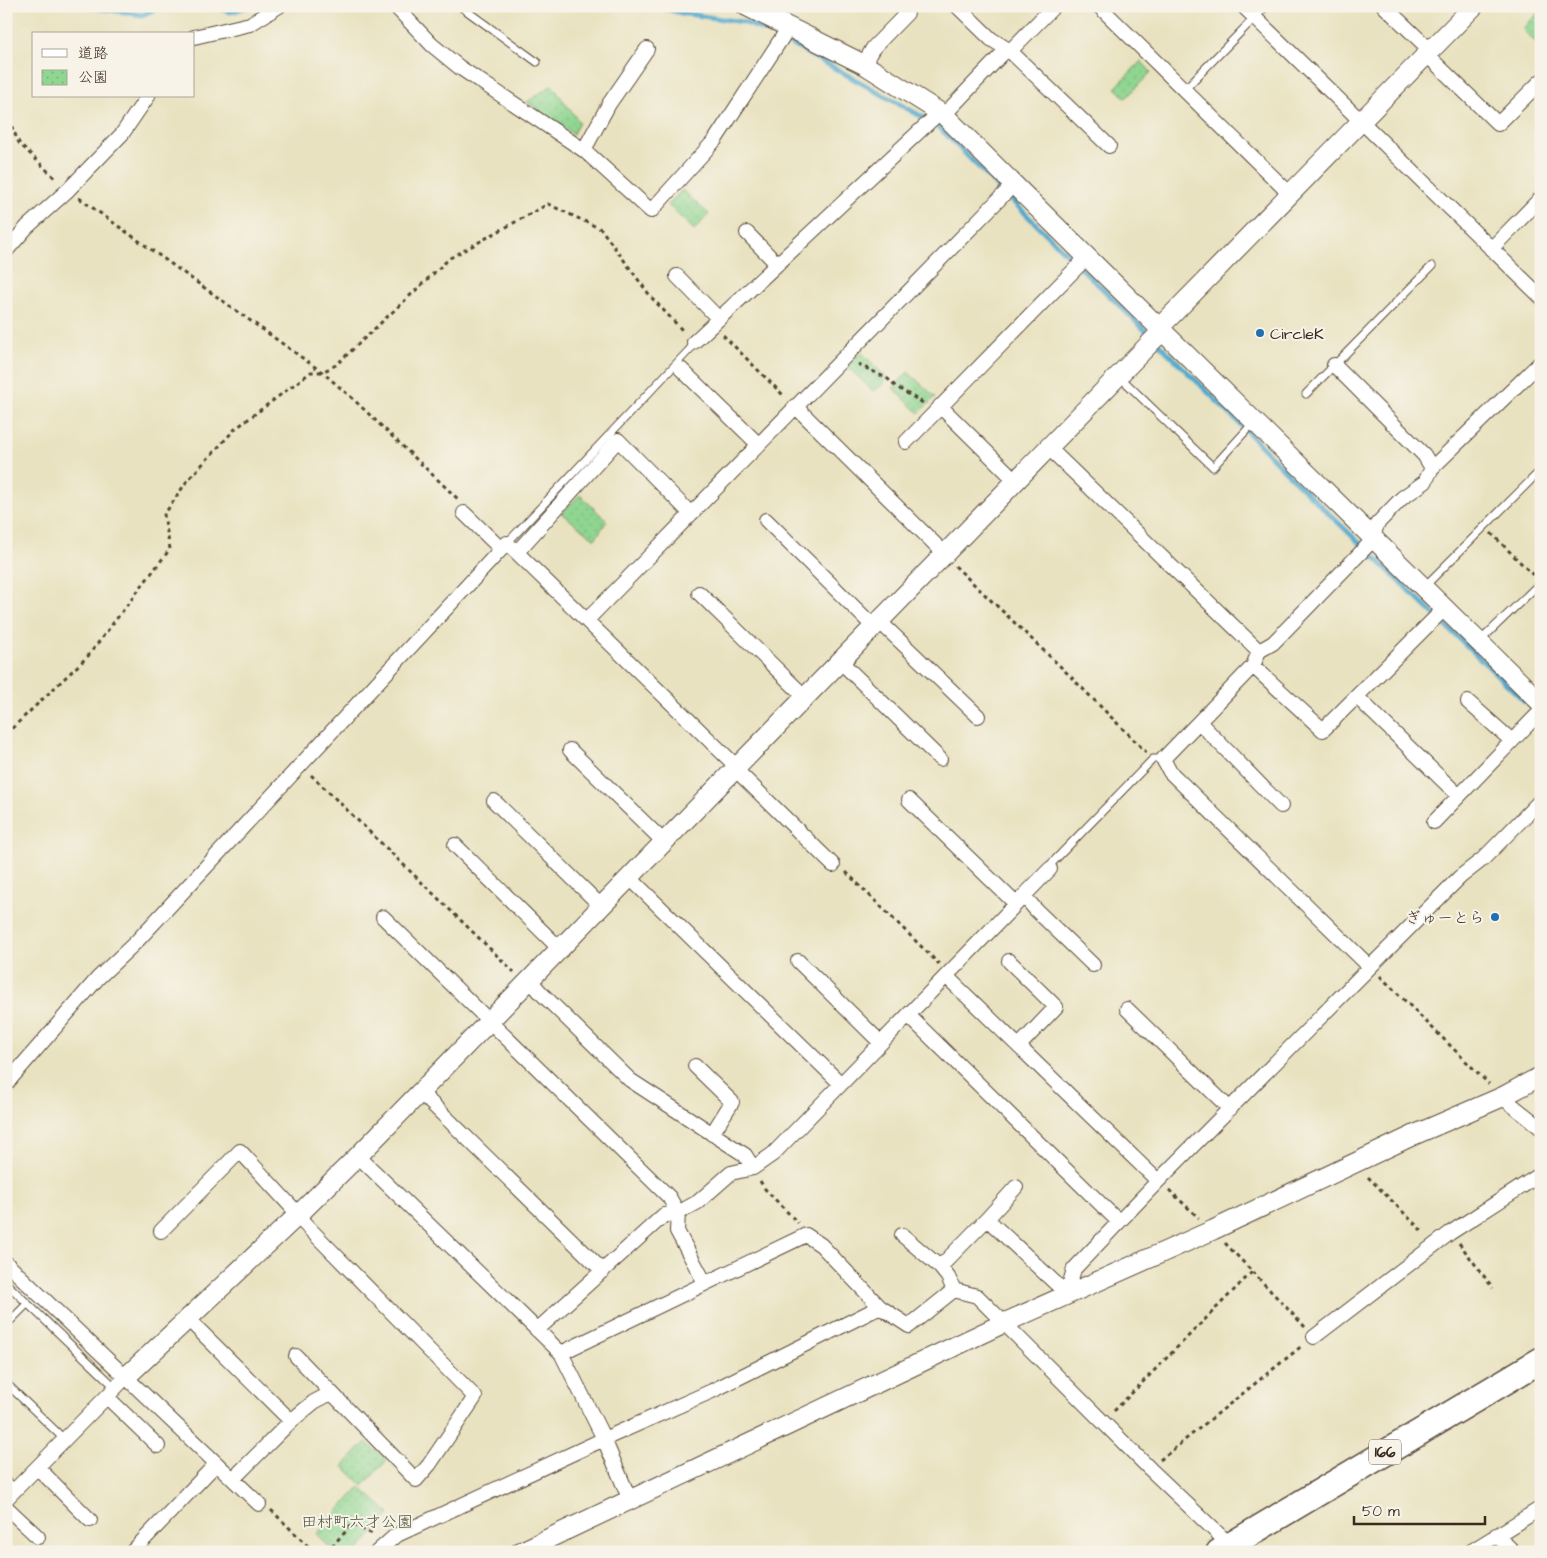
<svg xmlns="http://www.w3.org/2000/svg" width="1547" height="1558" font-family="'Architects Daughter','Klee One',sans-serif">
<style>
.park{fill:url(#park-dots);stroke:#658058}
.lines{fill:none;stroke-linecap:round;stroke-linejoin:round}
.stream{stroke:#50a8cd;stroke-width:5}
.lane-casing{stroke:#554636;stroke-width:9}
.street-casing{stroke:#554636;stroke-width:16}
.secondary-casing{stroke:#554636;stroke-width:21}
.highway-casing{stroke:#554636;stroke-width:28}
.path{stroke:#554636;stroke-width:3;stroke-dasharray:4 4;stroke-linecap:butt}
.lane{stroke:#fff;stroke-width:7}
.street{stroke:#fff;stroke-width:14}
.secondary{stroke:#fff;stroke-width:19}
.highway{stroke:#fff;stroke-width:25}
.poi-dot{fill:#1f6fb2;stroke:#f7f3e8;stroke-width:2}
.labels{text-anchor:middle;stroke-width:4;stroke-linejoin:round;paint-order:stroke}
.shield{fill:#f7f3e8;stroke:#73665b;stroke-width:1}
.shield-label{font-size:15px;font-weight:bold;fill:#3b2a1e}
.poi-label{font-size:16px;fill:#3b2a1e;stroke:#f7f3e8;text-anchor:start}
.park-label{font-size:16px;fill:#50553b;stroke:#f7f3e8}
</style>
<defs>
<pattern id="park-dots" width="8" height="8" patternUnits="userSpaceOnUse" patternTransform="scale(1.25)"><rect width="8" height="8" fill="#8fd691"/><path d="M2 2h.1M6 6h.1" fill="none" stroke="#7cb87d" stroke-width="1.8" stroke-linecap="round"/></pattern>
</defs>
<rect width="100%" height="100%" fill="#f7f3e8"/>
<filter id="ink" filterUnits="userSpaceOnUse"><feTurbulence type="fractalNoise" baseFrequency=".02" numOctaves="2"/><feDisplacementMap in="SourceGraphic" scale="10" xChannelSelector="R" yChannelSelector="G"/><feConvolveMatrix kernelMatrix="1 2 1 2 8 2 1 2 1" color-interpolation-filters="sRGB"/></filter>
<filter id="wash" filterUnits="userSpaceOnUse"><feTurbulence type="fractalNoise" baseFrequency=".0096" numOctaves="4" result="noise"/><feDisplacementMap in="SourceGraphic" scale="20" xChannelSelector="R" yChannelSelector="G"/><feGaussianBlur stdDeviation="1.12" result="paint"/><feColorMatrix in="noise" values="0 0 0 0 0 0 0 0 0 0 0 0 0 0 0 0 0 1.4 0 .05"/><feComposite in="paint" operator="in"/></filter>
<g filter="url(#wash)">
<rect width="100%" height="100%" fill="#e9e2c0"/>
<path class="park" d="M 1541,10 L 1541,48 L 1522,29 Z
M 1141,61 L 1151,72 L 1126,98 L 1115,88 Z
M 552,85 L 579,122 L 573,134 L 527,102 Z
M 682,190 L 709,214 L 694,230 L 668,205 Z
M 861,352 L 888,379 L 874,392 L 847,366 Z
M 908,372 L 935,397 L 919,413 L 893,388 Z
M 580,495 L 607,521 L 595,539 L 561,513 Z
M 366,1442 L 387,1460 L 363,1486 L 343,1466 Z
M 360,1487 L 390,1514 L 357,1552 L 334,1552 L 317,1534 Z"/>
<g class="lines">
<path class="stream" d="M 85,6 L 142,15 L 163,6
M 212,6 L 230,12 L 250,6
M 656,6 L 681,13 L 743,22 L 773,34 L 937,125 L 997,186 L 1151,336
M 1157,342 L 1232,416 L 1298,484 L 1537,713"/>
</g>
</g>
<g filter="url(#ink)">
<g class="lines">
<defs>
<path id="lane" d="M 460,6 L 537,62
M 1184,90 L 1266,6
M 1119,376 L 1213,467 L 1254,422
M 1306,394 L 1432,266
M 507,543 L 691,348 L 694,342
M 1424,587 L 1541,470
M 1480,641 L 1541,582
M 1050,869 L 1049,866 L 1153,759 L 1163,759
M 6,1283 L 116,1388
M 6,1325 L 27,1304
M 6,1383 L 65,1440
M 6,1480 L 17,1490"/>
<path id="street" d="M 395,6 L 432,45 L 459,67 L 585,151 L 651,211 L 715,140 L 789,27
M 957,6 L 991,39 L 1010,51 L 1109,146
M 1099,6 L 1290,194
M 1243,6 L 1541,297
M 1384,6 L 1430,50
M 194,37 L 250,24 L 279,6
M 1010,51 L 1054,6
M 1426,54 L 1498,124 L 1541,81
M 863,65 L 873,48 L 907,13
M 944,115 L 1007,49
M 584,150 L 609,104 L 647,49
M 747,233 L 777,264
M 1491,249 L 1541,198
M 6,251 L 27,227 L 68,190 L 122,134 L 148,96
M 677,276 L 718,318
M 694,342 L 940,112
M 1334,365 L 1424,455 L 1432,468
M 681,369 L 758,444
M 795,406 L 945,554
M 940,406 L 1016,481
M 906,442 L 1087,257
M 1049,448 L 1259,651
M 464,513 L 501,549
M 766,520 L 874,627
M 517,552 L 618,440 L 691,514
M 699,593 L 805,697
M 587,620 L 1014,184
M 879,621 L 978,716
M 840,661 L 940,759
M 1253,666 L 1323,730 L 1445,608
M 1357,697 L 1459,796 L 1541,711
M 1468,702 L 1512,741
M 1199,722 L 1281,806
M 570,750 L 664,842
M 735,769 L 833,865
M 909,800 L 1016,904
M 494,801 L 602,907
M 1434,822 L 1459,796
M 455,845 L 560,949
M 630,878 L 841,1084
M 1024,896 L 1036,910 L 1093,965
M 383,917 L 669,1197 L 678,1213 L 664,1215 L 537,1330
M 798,961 L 881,1043
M 1009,961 L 1056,1007 L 1019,1046
M 1370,967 L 1170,772 L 1163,759 L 1253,666 L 1259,651 L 1273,643 L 1369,544 L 1373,538 L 1377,524 L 1402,498 L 1425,482 L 1432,468 L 1541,362
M 946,976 L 1158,1181
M 530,980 L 541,993 L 630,1080 L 745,1155 L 753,1168
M 1127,1009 L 1230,1109
M 908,1015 L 1119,1222
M 695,1066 L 732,1102 L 712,1134
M 6,1084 L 98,978 L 137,941 L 507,543 L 737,767
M 420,1092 L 603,1271
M 1502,1097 L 1541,1128
M 358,1156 L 561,1353 L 604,1439 L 630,1500
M 987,1219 L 1016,1187
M 161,1231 L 240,1151 L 299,1215
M 902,1235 L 940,1267
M 6,1263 L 259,1504
M 705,1283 L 677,1231 L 678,1213 L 698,1202 L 731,1173 L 753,1168 L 773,1154 L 1050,869
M 954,1290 L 948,1277 L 940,1267 L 987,1219 L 1067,1294 L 1074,1269 L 1158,1181 L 1370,967 L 1460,877 L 1483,859 L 1541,800
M 188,1319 L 291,1421 L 314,1402 L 331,1393
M 1314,1337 L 1450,1233 L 1541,1174
M 561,1353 L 806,1235 L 821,1245 L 880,1307 L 909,1326 L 954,1290 L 977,1296 L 1150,1469 L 1230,1545 L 1247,1552
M 296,1356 L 416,1480 L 429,1465 L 475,1397 L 297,1216
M 107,1397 L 158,1446
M 38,1468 L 90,1520
M 233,1479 L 291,1421
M 6,1499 L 126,1377
M 6,1507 L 38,1537
M 1496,1535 L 1514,1552
M 132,1552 L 216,1464
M 377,1552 L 395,1536 L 604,1439 L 712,1391 L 880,1307
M 1470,1552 L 1541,1508"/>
<path id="secondary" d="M 746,6 L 865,65 L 944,115 L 1087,257 L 1541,703
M 1159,328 L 1474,6
M 126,1377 L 297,1216 L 358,1156 L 1162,331
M 520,1552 L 1004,1323 L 1213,1230 L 1414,1135 L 1502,1097 L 1541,1076"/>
<path id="highway" d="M 1219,1552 L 1541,1360"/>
</defs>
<use href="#lane" class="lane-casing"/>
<use href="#street" class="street-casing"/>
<use href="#secondary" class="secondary-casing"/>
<use href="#highway" class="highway-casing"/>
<path class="path" d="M 6,120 L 11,125 L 19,143 L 57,180
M 79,198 L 322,372 L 351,397 L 459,500
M 723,335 L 784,396
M 858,364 L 888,379 L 895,386 L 923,403
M 1491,533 L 1533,575
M 955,566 L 1062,668 L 1146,752
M 6,734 L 88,656 L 170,549 L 164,515 L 187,481 L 235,429 L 311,372 L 322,372 L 336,365 L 450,258 L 548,204 L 601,229 L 651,297 L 683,331
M 311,775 L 514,972
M 846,872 L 939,964
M 1380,976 L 1489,1084
M 1368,1177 L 1424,1233
M 760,1181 L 765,1189 L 798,1223
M 1169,1190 L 1199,1218
M 1225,1243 L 1305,1327
M 1459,1243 L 1493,1288
M 1114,1411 L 1252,1272
M 1160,1460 L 1303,1345
M 271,1510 L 314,1552
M 326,1552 L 353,1524 L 374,1535"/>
<use href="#lane" class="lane"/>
<use href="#street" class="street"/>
<use href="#secondary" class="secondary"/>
<use href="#highway" class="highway"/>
</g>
</g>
<g class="poi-dot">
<circle cx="1260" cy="333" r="5"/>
<circle cx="1495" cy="917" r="5"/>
</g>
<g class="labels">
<rect class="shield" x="1369" y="1439.5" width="32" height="25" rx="4"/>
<g class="shield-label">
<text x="1385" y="1457">166</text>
</g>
<g class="poi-label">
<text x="1270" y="339">CircleK</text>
<text x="1485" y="923" text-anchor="end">ぎゅーとら</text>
</g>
<g class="park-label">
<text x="357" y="1527">田村町六才公園</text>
</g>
</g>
<rect width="1547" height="1558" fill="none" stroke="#f7f3e8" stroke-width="25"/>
<rect x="32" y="32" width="162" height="65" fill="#f7f3e8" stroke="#aca397"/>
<rect x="42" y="49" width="25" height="8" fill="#ffffff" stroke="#aca397"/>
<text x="78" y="58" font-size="15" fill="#3b2a1e">道路</text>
<rect x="42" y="70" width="25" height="15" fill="url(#park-dots)" stroke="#aca397"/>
<text x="78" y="82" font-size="15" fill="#3b2a1e">公園</text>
<path d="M1354 1516v8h131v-8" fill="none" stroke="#3b2a1e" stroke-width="2.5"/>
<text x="1362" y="1516" font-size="15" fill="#3b2a1e" stroke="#f7f3e8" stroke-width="4" paint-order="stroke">50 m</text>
</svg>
